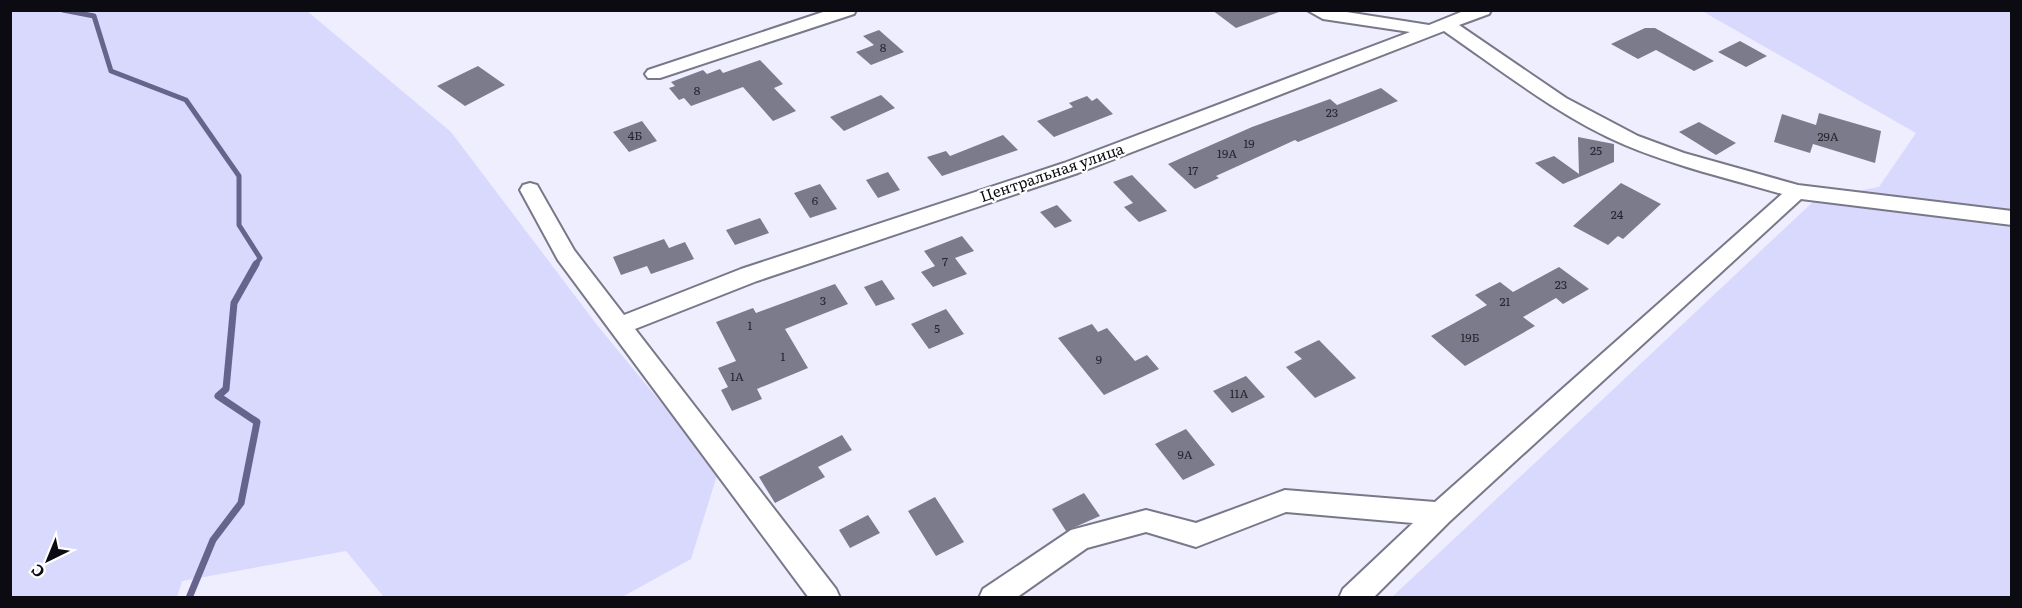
<svg xmlns="http://www.w3.org/2000/svg" width="2022" height="608" font-family="Literata,serif">
<style>
.green{fill:#d9d8fd}
.lines{fill:none;stroke-linecap:round;stroke-linejoin:round}
.stream-far1{stroke:#66648d;stroke-width:5}
.stream{stroke:#66648d;stroke-width:7}
.building{fill:#7b7b8c}
.minor-casing{stroke:#787889;stroke-width:4}
.minor{fill:#fff;fill-rule:evenodd}
.labels{text-anchor:middle;stroke-width:4.5;stroke-linejoin:round;paint-order:stroke}
.number-label{font-size:12px;fill:#282730}
.street-label{font-size:15px;fill:#0c0b12;stroke:#fff}
</style>
<rect width="100%" height="100%" fill="#eeeefe"/>
<path class="green" d="M 10,11 L 307,11 L 451,132 L 597,325 L 718,472 L 691,559 L 622,597 L 384,597 L 346,551 L 182,581 L 177,597 L 11,597 Z
M 1702,11 L 2011,11 L 2011,597 L 1391,598 L 1816,199 L 1879,187 L 1916,133 Z"/>
<g class="lines">
<path class="stream-far1" d="M 63,10 L 94,16 L 111,71 L 186,100 L 239,176 L 239,225 L 260,258 L 255,266"/>
<path class="stream" d="M 189,598 L 213,540 L 241,503 L 257,422 L 218,396 L 226,389 L 234,303 L 256,264"/>
</g>
<path class="building" d="M 1212,10 L 1279,10 L 1279,12 L 1236,28 Z
M 1645,28 L 1655,28 L 1714,61 L 1694,71 L 1656,50 L 1638,59 L 1611,44 Z
M 879,30 L 904,52 L 871,65 L 856,52 L 874,45 L 863,36 Z
M 1740,41 L 1767,56 L 1746,67 L 1718,52 Z
M 760,60 L 783,84 L 774,88 L 796,111 L 773,121 L 743,87 L 691,106 L 684,98 L 679,100 L 669,88 L 675,86 L 671,82 L 703,70 L 707,74 L 720,69 L 723,73 Z
M 478,66 L 505,85 L 465,106 L 437,86 Z
M 1381,88 L 1398,101 L 1298,142 L 1295,140 L 1216,176 L 1219,178 L 1195,189 L 1168,164 L 1252,127 L 1294,112 L 1330,99 L 1337,105 Z
M 881,95 L 895,108 L 844,131 L 830,117 Z
M 1087,96 L 1092,101 L 1097,98 L 1113,114 L 1054,137 L 1037,121 L 1073,107 L 1069,103 Z
M 1819,113 L 1881,131 L 1875,163 L 1813,144 L 1810,153 L 1774,142 L 1782,114 L 1816,125 Z
M 642,121 L 657,141 L 629,152 L 613,132 Z
M 1699,122 L 1736,143 L 1716,155 L 1679,132 Z
M 1003,135 L 1018,150 L 942,176 L 927,157 L 946,151 L 950,156 Z
M 1578,137 L 1614,144 L 1614,162 L 1563,184 L 1535,163 L 1554,156 L 1579,174 Z
M 888,172 L 900,190 L 878,198 L 866,180 Z
M 1132,175 L 1167,211 L 1139,222 L 1124,207 L 1133,203 L 1113,182 Z
M 1621,183 L 1661,204 L 1623,239 L 1618,236 L 1608,245 L 1573,226 Z
M 820,184 L 837,209 L 810,218 L 794,193 Z
M 1057,205 L 1072,221 L 1055,228 L 1040,212 Z
M 760,218 L 769,233 L 735,245 L 726,230 Z
M 962,236 L 974,251 L 955,258 L 967,274 L 933,287 L 921,272 L 935,266 L 924,251 Z
M 664,239 L 669,248 L 685,242 L 694,259 L 651,274 L 647,266 L 621,275 L 613,257 Z
M 1559,267 L 1589,289 L 1563,304 L 1556,298 L 1523,317 L 1535,326 L 1465,366 L 1431,336 L 1487,305 L 1475,295 L 1500,282 L 1513,292 Z
M 882,280 L 895,299 L 876,306 L 864,287 Z
M 835,284 L 848,304 L 785,329 L 808,368 L 757,389 L 762,399 L 732,411 L 721,390 L 728,387 L 718,368 L 736,361 L 716,322 L 753,308 L 756,313 Z
M 946,309 L 964,334 L 929,349 L 911,324 Z
M 1092,324 L 1098,332 L 1107,328 L 1135,361 L 1147,355 L 1159,369 L 1104,395 L 1058,338 Z
M 1319,340 L 1356,378 L 1315,398 L 1286,367 L 1302,359 L 1294,352 Z
M 1246,376 L 1265,397 L 1232,413 L 1213,391 Z
M 1186,429 L 1215,465 L 1183,480 L 1155,444 Z
M 842,435 L 852,450 L 818,467 L 825,477 L 775,503 L 759,477 Z
M 1084,493 L 1100,516 L 1066,531 L 1052,509 Z
M 935,497 L 964,542 L 936,556 L 908,511 Z
M 868,515 L 880,533 L 850,548 L 839,530 Z"/>
<g class="lines">
<defs>
<path id="minor" d="M 829,10 L 856,10 L 854,14 L 660,78 L 648,78 L 645,74 L 648,70 Z
M 1307,10 L 1334,10 L 1429,25 L 1466,10 L 1491,10 L 1489,14 L 1459,25 L 1566,98 L 1638,136 L 1684,153 L 1798,185 L 2012,211 L 2012,225 L 1801,199 L 1449,522 L 1373,598 L 1339,598 L 1343,589 L 1413,523 L 1286,512 L 1196,547 L 1146,532 L 1087,548 L 1016,598 L 979,598 L 983,589 L 1071,530 L 1146,510 L 1196,523 L 1285,490 L 1435,502 L 1782,194 C 1730,179 1675,166 1625,145 C 1560,117 1502,71 1444,31 L 1078,173 L 757,281 L 635,329 L 836,589 L 840,598 L 809,598 L 558,260 L 520,190 L 523,185 L 530,183 L 537,185 L 574,250 L 624,315 L 741,269 L 1064,163 L 1410,32 L 1323,19 Z"/>
</defs>
<use href="#minor" class="minor-casing"/>
<use href="#minor" class="minor"/>
</g>
<g class="labels">
<g class="number-label">
<text x="883" y="52">8</text>
<text x="697" y="95">8</text>
<text x="1332" y="117">23</text>
<text x="635" y="140">4Б</text>
<text x="1828" y="141">29А</text>
<text x="1249" y="148">19</text>
<text x="1596" y="155">25</text>
<text x="1227" y="158">19А</text>
<text x="1193" y="175">17</text>
<text x="815" y="205">6</text>
<text x="1617" y="219">24</text>
<text x="945" y="266">7</text>
<text x="1561" y="289">23</text>
<text x="823" y="305">3</text>
<text x="1505" y="306">21</text>
<text x="750" y="330">1</text>
<text x="937" y="333">5</text>
<text x="1470" y="342">19Б</text>
<text x="783" y="361">1</text>
<text x="1099" y="364">9</text>
<text x="737" y="381">1А</text>
<text x="1239" y="398">11А</text>
<text x="1185" y="459">9А</text>
</g>
<g class="street-label">
<text transform="translate(1052 173) rotate(-19)" y="5">Центральная улица</text>
</g>
</g>
<rect width="2022" height="608" fill="none" stroke="#0c0b12" stroke-width="24"/>
<g transform="translate(48 560) rotate(223)" stroke="#ffffff" stroke-width="4.5" paint-order="stroke">
<path d="M0-4.5L10 22L0 15L-10 22Z" fill="#0c0b12"/>
<text y="-9" font-size="16" font-weight="bold" text-anchor="middle" fill="#0c0b12">С</text>
</g>
</svg>
